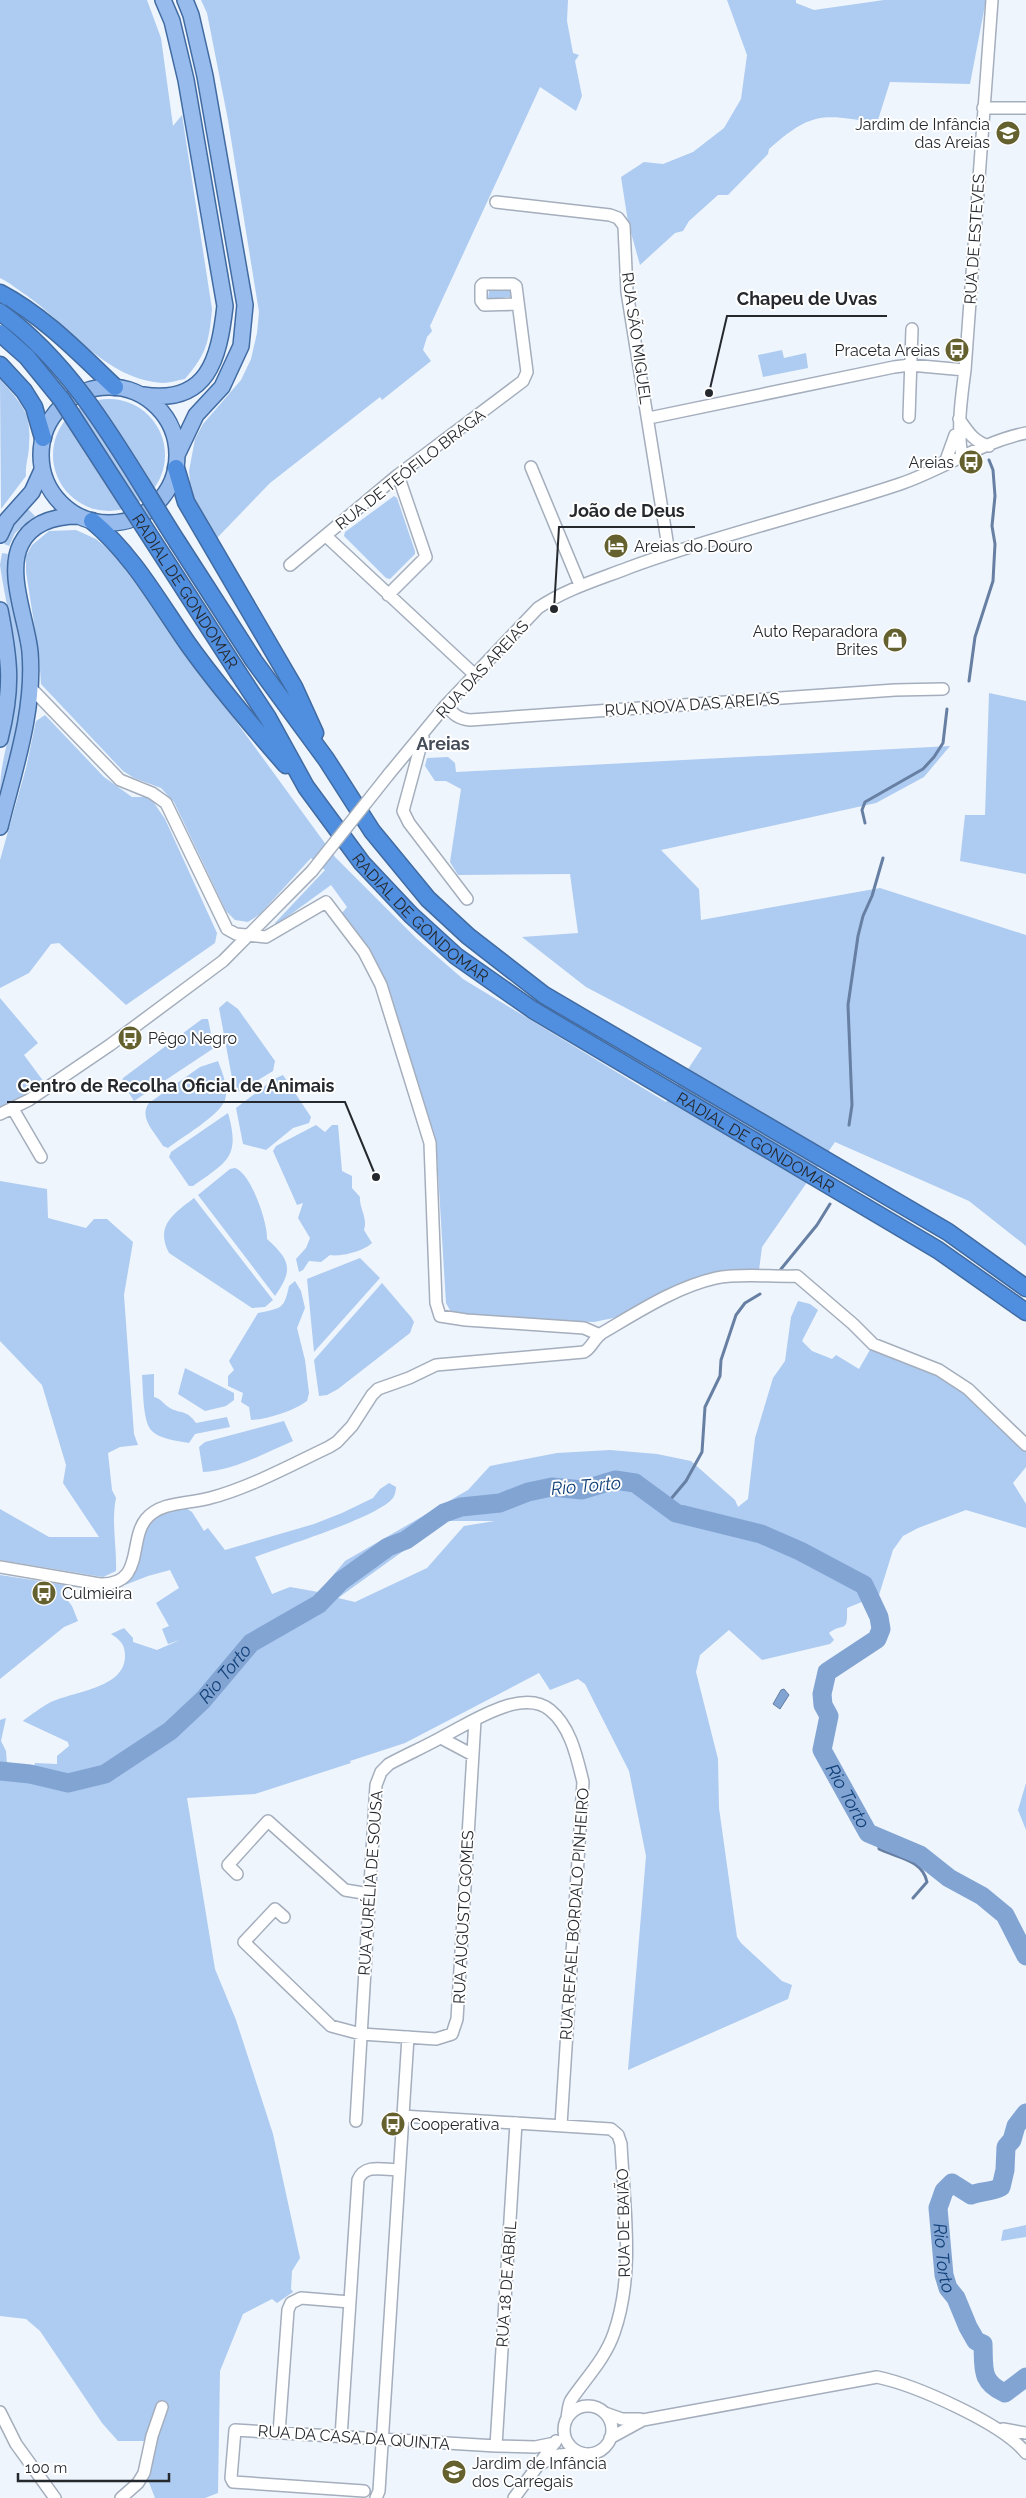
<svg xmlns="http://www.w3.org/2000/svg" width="1026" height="2498" font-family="Raleway,sans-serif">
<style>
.green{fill:#aecbf1;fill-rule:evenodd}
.water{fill:#82a4d3;stroke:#667fa2}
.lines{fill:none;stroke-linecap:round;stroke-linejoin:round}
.stream{stroke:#667fa2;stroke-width:3}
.river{stroke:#82a4d3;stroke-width:19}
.minor-casing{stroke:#a4aebc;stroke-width:14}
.major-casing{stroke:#416ba1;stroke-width:18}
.highway-casing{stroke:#416ba1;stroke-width:19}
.minor{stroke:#fff;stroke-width:11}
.major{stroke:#96bbec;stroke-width:15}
.highway{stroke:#508edf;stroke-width:16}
.minor-bridge-casing{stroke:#a4aebc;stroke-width:14;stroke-linecap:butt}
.highway-bridge-casing{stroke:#416ba1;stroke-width:19;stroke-linecap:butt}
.minor-bridge{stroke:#fff;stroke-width:11}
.highway-bridge{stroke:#508edf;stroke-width:16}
.labels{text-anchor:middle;stroke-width:4;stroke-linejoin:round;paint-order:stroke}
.poi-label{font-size:16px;fill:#25292e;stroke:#fff;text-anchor:start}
.street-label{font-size:16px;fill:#25292e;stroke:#fff}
.neighbourhood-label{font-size:18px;font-weight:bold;fill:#454d59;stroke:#fff}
.water-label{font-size:18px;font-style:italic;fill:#114078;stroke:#fff}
.leader{fill:none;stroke:#25292e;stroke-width:2}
.callout-dot{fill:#25292e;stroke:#fff;stroke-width:2}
.callout-label{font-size:18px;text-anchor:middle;font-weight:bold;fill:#25292e;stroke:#fff;stroke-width:4;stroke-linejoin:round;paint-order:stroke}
</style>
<rect width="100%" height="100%" fill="#eef5fd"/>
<path class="green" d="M 0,0 L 147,0 L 161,38 L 173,126 L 182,115 L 212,309 C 209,342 207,353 185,379 C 178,380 170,383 163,383 C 106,380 69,325 26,295 C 18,290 9,282 0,278 Z
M 201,0 L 568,0 L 567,21 L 573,53 L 579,55 L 575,61 L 582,96 L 576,111 L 540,87 L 430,326 L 432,331 L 427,337 L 423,350 L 431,361 L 382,400 L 380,397 L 270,483 L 217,538 L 191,494 L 189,471 L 195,439 L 203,424 L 241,380 L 251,359 L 257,333 L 259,312 L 228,120 L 207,13 Z
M 727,0 L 796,0 L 796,3 L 814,10 L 884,0 L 986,0 L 970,84 L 890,82 L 877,123 C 823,114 812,111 769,149 L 768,154 L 728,195 L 718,195 L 689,221 L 683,231 L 675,233 L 640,265 L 628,222 L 621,177 L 644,162 L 663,164 L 693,152 L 724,128 L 741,99 L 747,55 Z
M 511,290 L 511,297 L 488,299 L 489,291 Z
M 782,350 L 784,358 L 806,353 L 808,368 L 763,377 L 758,355 Z
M 0,379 C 20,403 32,411 29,445 C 29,456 25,465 26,476 L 1,509 Z
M53 455a56 56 0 1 1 112 0a56 56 0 1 1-112 0Z
M 394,496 L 397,498 L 415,551 L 415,554 L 390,579 L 386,578 L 344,536 L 345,532 Z
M 27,508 L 35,516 L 15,533 L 9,546 L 4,544 L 14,522 Z
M 76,530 L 96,539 L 114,554 L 335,857 L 417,939 L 463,979 L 666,1102 L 702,1048 L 586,987 L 522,937 L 578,933 L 570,874 L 458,875 L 450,862 L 461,789 L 446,781 L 435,781 L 425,766 L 427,758 L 448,757 L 455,763 L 456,772 L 950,746 L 924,777 L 876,803 L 661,850 L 699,889 L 701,920 L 880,888 L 1026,935 L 1026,1246 L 969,1201 L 835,1142 L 762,1247 L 759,1270 L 690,1280 L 623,1316 L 594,1322 L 477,1317 L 451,1312 L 446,1303 L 436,1140 L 387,984 L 370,949 L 342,913 L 347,907 L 331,885 L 276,925 L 275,923 L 325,870 L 311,858 L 260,914 L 248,922 L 235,920 L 226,911 L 174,802 L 161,788 L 134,778 L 123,771 L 41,684 L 39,655 L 26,572 L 26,556 L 32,545 L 49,531 Z
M 2,553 L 8,554 C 4,592 20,630 23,668 C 25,710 10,752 0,792 C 0,756 14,728 16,694 C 19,650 6,608 0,565 Z
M 989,693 L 1026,701 L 1026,874 L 960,861 L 965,815 L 985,815 Z
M 45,715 L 104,777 L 132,797 L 150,797 L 165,819 L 217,933 L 215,943 L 126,1005 L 59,943 L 51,944 L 29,973 L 0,988 L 0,860 L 26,768 L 36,721 Z
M 0,998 L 38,1043 L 24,1055 L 44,1082 L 21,1099 L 0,1109 Z
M 227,1001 L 238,1009 L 275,1061 L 273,1071 L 235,1094 L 219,1008 Z
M 202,1019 L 208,1019 L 214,1048 L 134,1101 L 122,1082 L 123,1078 Z
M 218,1061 C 222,1072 229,1088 225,1100 C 219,1116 182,1137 168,1148 L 163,1146 C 155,1132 138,1118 149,1103 L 200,1067 Z
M 283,1075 L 311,1117 L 309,1123 L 293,1128 L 266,1150 L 243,1144 L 236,1108 L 274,1079 Z
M 228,1113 C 241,1158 226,1162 193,1186 L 189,1186 L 169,1157 L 171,1152 Z
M 316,1125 L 325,1132 L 332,1125 L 338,1125 L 342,1171 L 352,1176 L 352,1188 L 360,1197 C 359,1208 368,1218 364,1230 L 372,1243 C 364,1251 341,1257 330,1255 L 321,1262 L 309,1261 L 303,1270 L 299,1272 L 296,1259 L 306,1248 L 310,1238 L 298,1218 L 303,1203 L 297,1205 L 273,1151 L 276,1146 Z
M 235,1168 C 251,1173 268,1223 267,1239 C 290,1260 294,1269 275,1296 L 198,1195 L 230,1169 Z
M 0,1181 L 47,1189 L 48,1218 L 86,1228 L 94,1219 L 107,1219 L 133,1242 L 124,1295 L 134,1434 L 138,1445 L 120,1447 L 108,1453 L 112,1490 L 116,1498 C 111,1522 117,1547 116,1571 L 103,1577 L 0,1560 L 0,1509 L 49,1537 L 99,1537 L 63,1483 L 66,1465 L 42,1385 L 0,1341 Z
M 194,1198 L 273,1300 L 265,1307 L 252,1308 L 169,1253 C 155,1226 173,1214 194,1198 Z
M 360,1258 L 380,1278 L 314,1352 L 307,1279 Z
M 295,1281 L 301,1291 L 305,1308 L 297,1328 L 305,1360 L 309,1393 L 307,1401 C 293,1411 269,1419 251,1420 L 249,1407 L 241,1402 L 243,1393 L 228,1386 L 228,1376 L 234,1370 L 229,1361 L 258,1313 C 281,1308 284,1310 289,1286 Z
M 382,1283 L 411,1317 L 414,1322 L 410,1333 L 338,1389 L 327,1395 L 319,1396 L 314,1360 Z
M 798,1301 L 810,1304 L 818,1310 L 802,1341 L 812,1351 L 832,1359 L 836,1355 L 859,1369 L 871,1348 L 913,1361 L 953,1384 L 1026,1449 L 1026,1467 L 1013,1483 L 1026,1504 L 1026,1528 L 966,1510 L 918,1528 L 903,1536 L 893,1550 L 879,1595 L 847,1608 C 848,1635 843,1622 829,1633 L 834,1640 L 830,1644 L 762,1660 L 729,1630 L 700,1655 L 696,1672 L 718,1759 L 719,1808 L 737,1937 L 741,1943 L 782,1981 L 792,1985 L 788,1999 L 628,2070 L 646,1856 L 629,1771 L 585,1684 L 578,1679 L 550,1690 L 539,1673 L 405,1743 L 350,1761 L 351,1763 L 255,1794 L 187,1798 L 215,1969 L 236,2020 L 273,2134 L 300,2258 L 292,2271 L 291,2289 L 293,2292 L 277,2303 L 272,2299 L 243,2314 L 220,2371 L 218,2493 L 205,2498 L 155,2498 L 148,2480 L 151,2441 L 118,2441 L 102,2423 L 40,2331 L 26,2319 L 0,2316 L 0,1772 L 30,1776 L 32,1771 L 15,1767 L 0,1768 L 0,1720 L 6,1718 L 1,1741 L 6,1751 L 7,1764 L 34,1766 L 35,1763 L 57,1764 L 57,1756 L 69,1746 L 68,1742 L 23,1721 C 26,1718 45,1705 49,1703 C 72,1691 126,1689 125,1655 C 125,1644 119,1639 111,1634 L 124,1628 L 133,1638 L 133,1642 L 157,1650 L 180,1640 L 168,1644 L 162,1629 L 169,1626 L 156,1603 L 179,1588 L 170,1570 L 148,1576 L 125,1585 L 121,1579 L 147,1524 L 162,1512 L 186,1508 L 192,1512 L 204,1531 L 208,1528 L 225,1550 L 314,1524 L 342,1513 L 373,1498 L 380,1489 L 389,1483 L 396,1487 C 396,1490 395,1495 393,1498 C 377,1518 283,1546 255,1557 L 272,1594 L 290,1587 L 324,1593 L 320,1591 L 345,1561 L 468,1490 L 490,1466 L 557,1453 L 610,1450 L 657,1454 L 691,1461 L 735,1500 L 738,1507 L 748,1499 L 755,1438 L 773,1378 L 785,1361 L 791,1317 ZM 445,1521 L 495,1521 L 464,1526 L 427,1568 L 355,1602 L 338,1598 Z
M 185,1368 L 234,1393 L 234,1400 L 226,1406 L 205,1411 L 178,1394 Z
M 154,1374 L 154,1397 C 161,1399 162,1402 167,1406 C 179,1415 186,1408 196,1423 L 227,1417 L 230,1427 L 195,1434 L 189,1443 C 178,1441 155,1439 149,1427 C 143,1416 143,1388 142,1375 Z
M 284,1421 L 293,1441 C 265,1453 233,1471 203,1472 L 199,1447 L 205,1442 Z
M 0,1575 L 65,1585 L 65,1597 L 72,1606 L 78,1621 L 64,1627 L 0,1679 Z
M 1026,1783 L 1026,1830 L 1018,1810 Z
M 1026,2225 L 1026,2237 L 1001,2241 L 1003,2230 Z"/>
<path class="water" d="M 784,1689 L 789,1695 L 780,1709 L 773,1704 L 781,1690 Z"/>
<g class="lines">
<path class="stream" d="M 969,681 L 975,637 L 993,581 L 995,544 L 992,526 L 995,496 L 993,470 L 989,460
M 865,823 L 862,810 L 865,802 L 923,769 L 934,757 L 943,743 L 947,709
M 849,1125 L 852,1105 L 848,1005 L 858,936 L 863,916 L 872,896 L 883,858
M 781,1269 L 817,1225 L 830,1204
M 665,1506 L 686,1481 L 702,1452 L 705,1407 L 720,1376 L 721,1360 L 736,1315 L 745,1303 L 760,1294
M 879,1837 L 879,1849 C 897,1858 922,1859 927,1882 L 913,1898"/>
<g class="river">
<path id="s1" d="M 0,1771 L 30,1774 L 68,1783 L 105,1774 L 170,1731 L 203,1700 L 251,1643 L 319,1604 L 341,1581 L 388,1547 L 406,1540 L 444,1513 L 461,1507 L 500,1503 L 528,1492 L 552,1487 L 582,1490 L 615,1480 L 635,1483 L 676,1513 L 761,1534 L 800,1551 L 864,1585 L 879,1617 L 881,1629 L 877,1639 L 827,1672 L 822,1694 L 823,1705 L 829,1716 L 822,1750 L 868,1833 L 920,1855 L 949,1878 L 982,1896 L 1005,1915 L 1026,1956"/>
<path id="s2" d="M 1026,2113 L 1016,2126 L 1012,2140 L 1006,2147 L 1005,2170 L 1001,2187 C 992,2192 982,2191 971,2195 L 952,2183 L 944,2191 L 938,2208 L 944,2275 L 948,2288 L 956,2298 L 968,2327 L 976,2341 L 983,2344 C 984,2368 980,2382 1005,2393 L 1026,2377"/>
</g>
<defs>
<path id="minor" d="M 983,108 L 1026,108
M 496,202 L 610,215 L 618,218 L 624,226 L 627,292 L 669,553
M 909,417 L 912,329
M 649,418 L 894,367 L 910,365 L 965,370
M 959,419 C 968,432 974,442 989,446
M 962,458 C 957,428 961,400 965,370 L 992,0
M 939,466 L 946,460 L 955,435
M 531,467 L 580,585
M 326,536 L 475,675
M 290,565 L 398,475 L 523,381 L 527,372 L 516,286 L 513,284 L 483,284 L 481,286 L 481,301 L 484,305 L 517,304
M 388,595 L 426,557 L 398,475
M 31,688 L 120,780 L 152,793 L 166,803 L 227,929 L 236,934 L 266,937 L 326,902 L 364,952 L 381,985 L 430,1143 L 436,1303 L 440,1316 L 466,1320 L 584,1328 L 600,1335
M 446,705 C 453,714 458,719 470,720 L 895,690 L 943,689
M 423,737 L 403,811 L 409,823 L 467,899
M 389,774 L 446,705 L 538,608 C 566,589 597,580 628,568 C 717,535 810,514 900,484 C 942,470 981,442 1026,433
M 13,1109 L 41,1157
M 0,1114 L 29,1100 L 110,1045 L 223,961 L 312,871
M 0,1567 L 100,1584 C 145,1585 128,1541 146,1519 C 161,1501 189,1504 210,1498 C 249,1488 291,1465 329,1447 L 337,1442 L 352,1426 L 372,1395 L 378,1389 L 409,1378 L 436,1365 L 584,1352 C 592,1348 594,1338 602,1333 C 638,1312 676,1287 716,1278 C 738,1273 773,1277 797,1276 L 853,1324 L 873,1344 L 939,1370 L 968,1389 L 1026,1445
M 441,1738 L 473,1755
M 237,1874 L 228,1865 L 268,1821 L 345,1890 L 369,1894
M 284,1917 L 275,1909 L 244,1942 L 331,2026 L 361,2034 L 436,2039 L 452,2034 L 457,2019 L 475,1720
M 402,2116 L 611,2129 L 618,2135 L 621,2144 C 624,2207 635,2273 614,2333 C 605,2359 586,2378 571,2400 C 568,2405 568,2413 567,2418
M 356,2121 L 376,1785 L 381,1772 L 389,1764 C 408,1754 426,1746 444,1736 C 470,1723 522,1687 550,1710 C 571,1727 577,1758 583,1782 L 561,2125
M564 2430a24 24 0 1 1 48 0a24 24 0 1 1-48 0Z
M 0,2412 L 16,2444 L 55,2498
M 605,2413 L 622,2419 L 640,2419
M 1003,2429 L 1026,2433
M 279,2433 L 288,2310 L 291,2303 L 301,2298 L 350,2302
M 341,2437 L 358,2180 C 365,2163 384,2170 399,2170
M 610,2438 L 643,2420 L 877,2377 C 915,2385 1002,2423 1026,2453
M 496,2446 L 516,2123
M 542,2463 L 559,2455 L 582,2453
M 364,2491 L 233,2482 L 231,2478 L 235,2430 L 496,2446 L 535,2447 L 555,2443
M 121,2498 L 138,2483 L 144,2473 L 152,2436 L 162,2407
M 376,2498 L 379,2491 L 408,2037
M 514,2498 L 556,2441"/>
<path id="major" d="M41 455a68 68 0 1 1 136 0a68 68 0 1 1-136 0Z
M 143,395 C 208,405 219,359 225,306 L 186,80 L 172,21 L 163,0
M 177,455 L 196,415 L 222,387 L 241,346 L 245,305 L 205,76 L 191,15 L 185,0
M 0,535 L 7,520 L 32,492 L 42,470
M 0,610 C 10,661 13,687 0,739
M 0,827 C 14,770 35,711 30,652 C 27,621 6,573 21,544 C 32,522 56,516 79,516"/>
<g id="highway">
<path d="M 0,293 C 44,316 79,353 115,387"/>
<path d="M 0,365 L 24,391 L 34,407 L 43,438"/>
<path d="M 176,468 L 186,502 L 294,687 L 315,733"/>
<path d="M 92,521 C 133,555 158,601 188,644 C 218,686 252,726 286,765"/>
<path d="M 178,543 L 254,661 L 326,759 L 372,831 L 428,899 L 468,936 L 544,995 L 948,1232 L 1026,1288"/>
<path id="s3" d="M 239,674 L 268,718 L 306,787 L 362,863 L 411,915 L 456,956 L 533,1010 L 938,1250 L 1026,1312"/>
</g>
</defs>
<use href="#minor" class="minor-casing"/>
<use href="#major" class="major-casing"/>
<use href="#highway" class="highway-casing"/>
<use href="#minor" class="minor"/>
<use href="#major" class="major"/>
<use href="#highway" class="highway"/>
<defs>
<path id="minor-bridge" d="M 312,871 L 389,774"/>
<g id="highway-bridge">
<path d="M 0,312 C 80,370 126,462 178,543"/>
<path id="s4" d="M 0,333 L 27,357 L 62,400 L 239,674"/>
</g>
</defs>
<use href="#minor-bridge" class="minor-bridge-casing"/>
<use href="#highway-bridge" class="highway-bridge-casing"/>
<use href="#minor-bridge" class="minor-bridge"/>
<use href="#highway-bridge" class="highway-bridge"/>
</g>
<defs>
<symbol id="school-disc" viewBox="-11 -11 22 22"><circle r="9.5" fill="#64612e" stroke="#fff"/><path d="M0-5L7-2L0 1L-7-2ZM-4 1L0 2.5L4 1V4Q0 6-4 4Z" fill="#fff"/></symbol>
<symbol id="bus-disc" viewBox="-11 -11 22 22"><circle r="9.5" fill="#64612e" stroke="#fff"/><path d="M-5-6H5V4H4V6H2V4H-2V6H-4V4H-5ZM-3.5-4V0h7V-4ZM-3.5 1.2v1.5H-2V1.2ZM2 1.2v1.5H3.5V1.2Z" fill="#fff"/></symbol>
<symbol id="hotel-disc" viewBox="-11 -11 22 22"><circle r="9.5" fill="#64612e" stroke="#fff"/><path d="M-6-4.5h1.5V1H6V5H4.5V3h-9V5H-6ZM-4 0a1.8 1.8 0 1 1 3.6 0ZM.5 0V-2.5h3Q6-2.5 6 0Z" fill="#fff"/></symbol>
<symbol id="shop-disc" viewBox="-11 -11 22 22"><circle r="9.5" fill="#64612e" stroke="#fff"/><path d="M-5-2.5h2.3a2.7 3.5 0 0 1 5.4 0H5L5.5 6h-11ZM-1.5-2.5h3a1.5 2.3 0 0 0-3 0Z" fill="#fff"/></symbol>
</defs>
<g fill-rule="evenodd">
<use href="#school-disc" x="994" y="119" width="28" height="28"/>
<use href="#bus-disc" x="943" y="336" width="28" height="28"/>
<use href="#bus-disc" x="957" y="448" width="28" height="28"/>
<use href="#hotel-disc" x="602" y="532" width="28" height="28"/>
<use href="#shop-disc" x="881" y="626" width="28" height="28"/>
<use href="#bus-disc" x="116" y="1024" width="28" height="28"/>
<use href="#bus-disc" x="30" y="1579" width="28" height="28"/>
<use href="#bus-disc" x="379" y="2110" width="28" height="28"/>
<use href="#school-disc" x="440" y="2458" width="28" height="28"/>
</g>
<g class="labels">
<g class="poi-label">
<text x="990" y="130" text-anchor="end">Jardim de Infância<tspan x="990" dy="18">das Areias</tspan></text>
<text x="940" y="356" text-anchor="end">Praceta Areias</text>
<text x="954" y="468" text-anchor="end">Areias</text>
<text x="634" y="552">Areias do Douro</text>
<text x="878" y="637" text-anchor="end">Auto Reparadora<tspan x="878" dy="18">Brites</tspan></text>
<text x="148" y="1044">Pêgo Negro</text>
<text x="62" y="1599">Culmieira</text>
<text x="410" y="2130">Cooperativa</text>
<text x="472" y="2469">Jardim de Infância<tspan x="472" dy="18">dos Carregais</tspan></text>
</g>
<g class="street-label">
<text transform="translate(974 239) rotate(-86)" y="6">RUA DE ESTEVES</text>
<text transform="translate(637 338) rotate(82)" y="6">RUA SÃO MIGUEL</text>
<text transform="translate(410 469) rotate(-38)" y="6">RUA DE TEÓFILO BRAGA</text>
<text dy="6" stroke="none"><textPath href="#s4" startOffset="319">RADIAL DE GONDOMAR</textPath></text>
<text transform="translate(482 669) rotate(-47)" y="6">RUA DAS AREIAS</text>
<text transform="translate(692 704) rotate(-4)" y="6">RUA NOVA DAS AREIAS</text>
<text dy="6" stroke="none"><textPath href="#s3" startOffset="306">RADIAL DE GONDOMAR</textPath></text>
<text dy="6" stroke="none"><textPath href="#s3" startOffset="711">RADIAL DE GONDOMAR</textPath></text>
<text transform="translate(370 1883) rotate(-86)" y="6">RUA AURÉLIA DE SOUSA</text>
<text transform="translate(574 1914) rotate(-86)" y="6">RUA REFAEL BORDALO PINHEIRO</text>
<text transform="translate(463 1917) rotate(-87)" y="6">RUA AUGUSTO GOMES</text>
<text transform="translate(623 2223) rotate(-91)" y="6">RUA DE BAIÃO</text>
<text transform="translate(506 2284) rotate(-86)" y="6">RUA 18 DE ABRIL</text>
<text transform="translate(354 2437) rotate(4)" y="6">RUA DA CASA DA QUINTA</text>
</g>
<g class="neighbourhood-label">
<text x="443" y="750">Areias</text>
</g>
<g class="water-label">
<text transform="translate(586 1486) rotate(-5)" y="6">Rio Torto</text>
<text dy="6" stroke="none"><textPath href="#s1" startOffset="265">Rio Torto</textPath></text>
<text dy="6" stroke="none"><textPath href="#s1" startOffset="1241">Rio Torto</textPath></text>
<text dy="6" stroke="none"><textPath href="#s2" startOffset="214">Rio Torto</textPath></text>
</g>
</g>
<path class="leader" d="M709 393L727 316H887M554 609L559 527H695M376 1177L345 1102H7"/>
<g class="callout-dot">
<circle cx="709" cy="393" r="5"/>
<circle cx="554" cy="609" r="5"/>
<circle cx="376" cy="1177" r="5"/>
</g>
<g class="callout-label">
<text x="807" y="305">Chapeu de Uvas</text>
<text x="627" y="517">João de Deus</text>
<text x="176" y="1092">Centro de Recolha Oficial de Animais</text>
</g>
<path d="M18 2473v8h151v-8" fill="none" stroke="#25292e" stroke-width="2.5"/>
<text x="25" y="2473" font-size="15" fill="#25292e" stroke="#ffffff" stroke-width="4" paint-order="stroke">100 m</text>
</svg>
